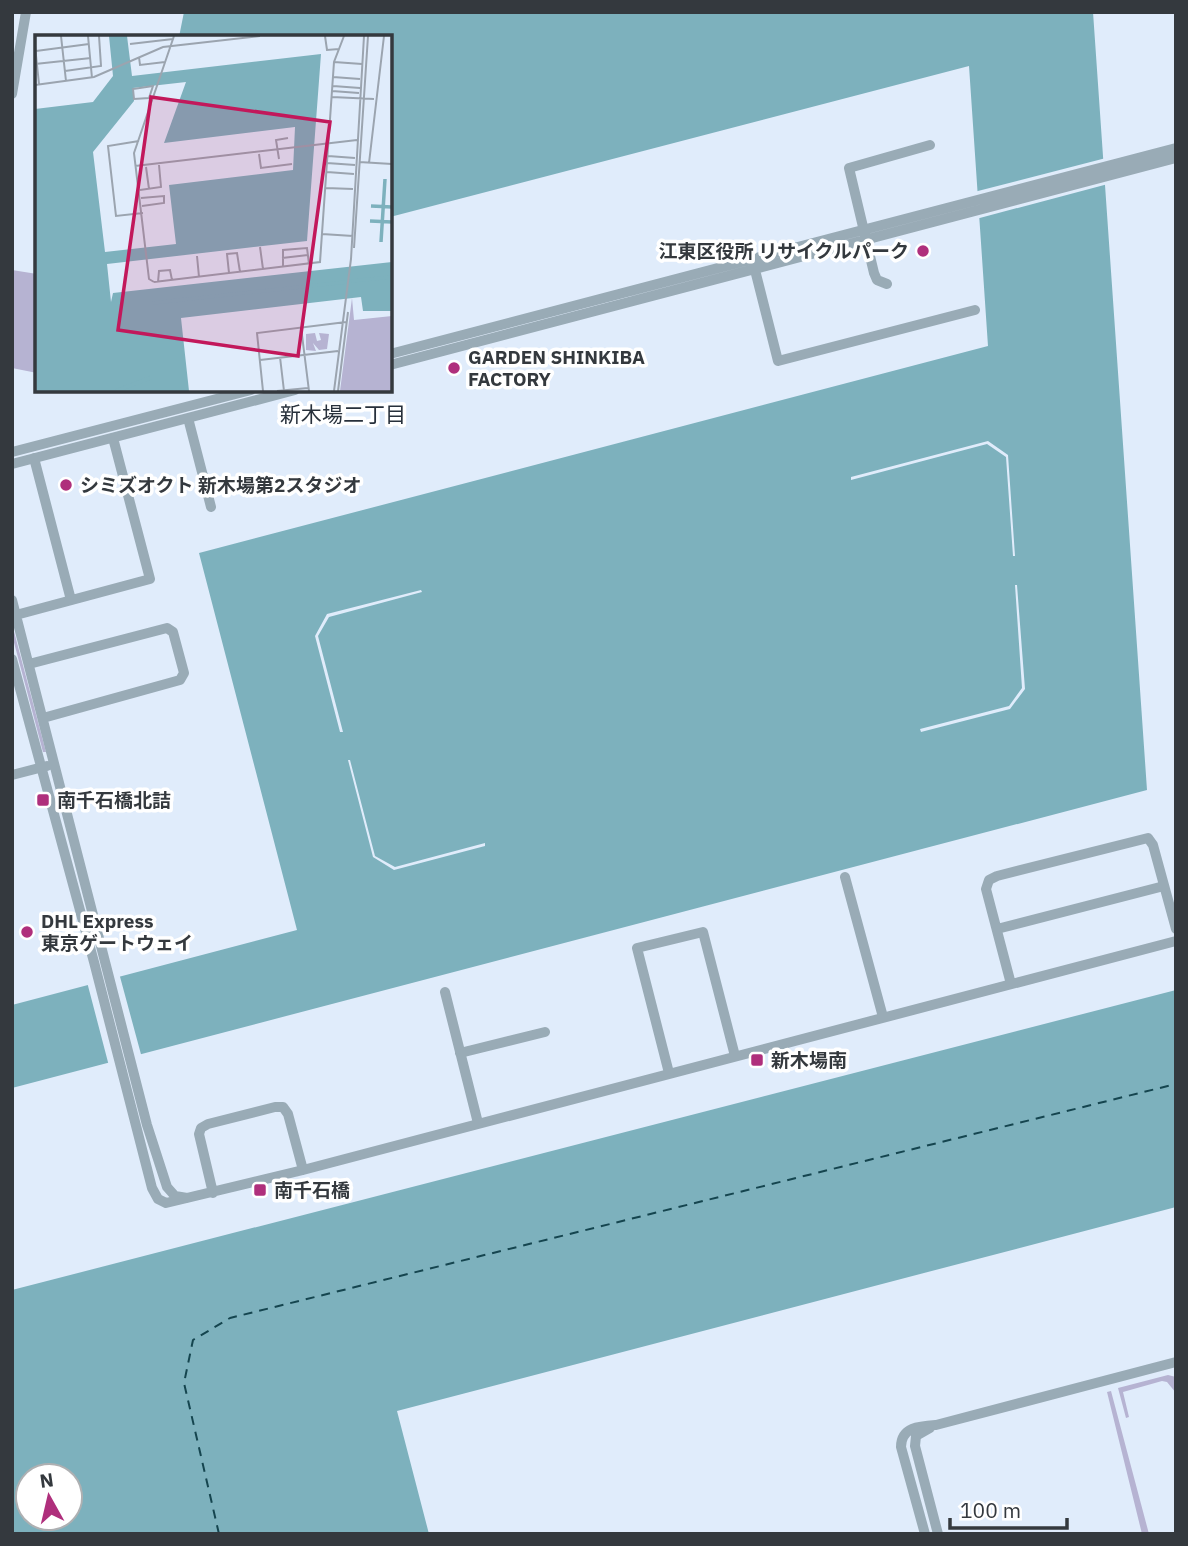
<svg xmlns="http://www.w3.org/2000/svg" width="1188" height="1546" font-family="'IBM Plex Sans','Noto Sans JP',sans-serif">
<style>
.grass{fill:#b6b3d2}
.water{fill:#7db1bd;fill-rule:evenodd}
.pier{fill:#e0ecfb}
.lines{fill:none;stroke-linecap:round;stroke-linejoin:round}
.ferry{stroke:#15454f;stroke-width:2;stroke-dasharray:9 7;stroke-linecap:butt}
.minor{stroke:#99abb6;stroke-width:10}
.poi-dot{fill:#af2f7c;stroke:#fff;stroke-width:2.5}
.labels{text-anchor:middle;stroke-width:7;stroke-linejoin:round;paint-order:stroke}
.poi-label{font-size:19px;font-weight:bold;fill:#34393e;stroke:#fff;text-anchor:start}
.neighbourhood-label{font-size:21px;fill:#27303b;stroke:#fff}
.inset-river{fill:none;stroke:#7db1bd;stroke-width:3.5}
.inset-road{fill:none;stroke:#9ba4af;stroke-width:2}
.view{fill:#c2185b;fill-opacity:0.15;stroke:#c2185b;stroke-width:3.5}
.inset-edge{fill:none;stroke:#34393e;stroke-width:3.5}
</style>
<rect width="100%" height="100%" fill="#e0ecfb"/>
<path class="grass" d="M 12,270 L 37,274 L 37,373 L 12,368 Z
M 12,624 L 46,752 L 43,752 L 12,635 Z
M 1168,1375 L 1176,1377 L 1176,1393 L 1167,1382 L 1162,1381 L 1123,1392 L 1129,1417 L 1126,1418 L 1118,1388 Z
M 1111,1391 L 1149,1534 L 1142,1534 L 1107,1392 Z"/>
<path class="water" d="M 184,12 L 1093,12 L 1147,790 L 12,1088 L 12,1005 L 297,930 L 199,553 L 988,346 L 969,66 L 390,217 L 390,37 L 179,37 Z
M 1176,990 L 1176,1207 L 397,1411 L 429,1534 L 12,1534 L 12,1290 ZM 28,1476 L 70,1476 L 70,1518 L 28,1518 Z"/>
<path class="pier" d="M 1106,158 L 1108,184 L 976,219 L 974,192 Z
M 988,441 L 1008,455 L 1015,556 L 1013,556 L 1006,457 L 987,444 L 851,480 L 851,477 Z
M 1015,585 L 1017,585 L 1025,689 L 1010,709 L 921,732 L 920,729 L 1009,706 L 1022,688 Z
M 421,590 L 422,592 L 329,617 L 318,636 L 343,732 L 340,732 L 315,636 L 327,614 Z
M 348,760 L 350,760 L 375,856 L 395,867 L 485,843 L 485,846 L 394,870 L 373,857 Z
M 119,973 L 142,1058 L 109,1066 L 87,982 Z"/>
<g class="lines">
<path class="ferry" d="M 219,1534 L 184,1383 L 193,1340 L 230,1318 L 1176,1084"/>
<path class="minor" d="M 12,94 L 26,12
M 755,270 L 778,361 L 975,310
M 887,284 L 877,280 L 874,273 L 849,168 L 930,145
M 390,354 L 1176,148
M 390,365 L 1176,158
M 188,418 L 211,507
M 12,452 L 251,390
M 34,458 L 71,600
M 12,464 L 295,390
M 12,600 L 147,1125 L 167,1187 L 175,1196 L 187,1198
M 16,615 L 150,579 L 113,438
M 12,659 L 94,962 L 152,1188 L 158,1199 L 166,1203 L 303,1170 L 1176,941
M 29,664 L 167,628 L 173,632 L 184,673 L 180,680 L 43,718
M 12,775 L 47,766
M 845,877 L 883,1017
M 997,929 L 1164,886
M 1011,984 L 986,889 L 989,880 L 997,876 L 1148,838 L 1153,845 L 1176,929
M 445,992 L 478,1123
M 460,1053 L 545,1032
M 669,1073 L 637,948 L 703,932 L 735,1056
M 213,1193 L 199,1134 L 201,1128 L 208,1124 L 275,1107 L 283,1107 L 288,1114 L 303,1170
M 930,1428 L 916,1436 L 915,1446 L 938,1534
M 925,1534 L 901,1447 C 901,1427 920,1426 936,1425 L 1176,1362"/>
</g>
<g class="poi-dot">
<circle cx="923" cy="251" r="7"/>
<circle cx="454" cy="368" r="7"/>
<circle cx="66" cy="485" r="7"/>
<rect x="36" y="793" width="14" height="14" rx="3.5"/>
<circle cx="27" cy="932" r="7"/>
<rect x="750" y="1053" width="14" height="14" rx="3.5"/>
<rect x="253" y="1183" width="14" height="14" rx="3.5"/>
</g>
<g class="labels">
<g class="poi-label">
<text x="909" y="258" text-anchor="end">江東区役所 リサイクルパーク</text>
<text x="468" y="364">GARDEN SHINKIBA<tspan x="468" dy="22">FACTORY</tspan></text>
<text x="80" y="492">シミズオクト 新木場第2スタジオ</text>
<text x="57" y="807">南千石橋北詰</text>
<text x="41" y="928">DHL Express<tspan x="41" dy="22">東京ゲートウェイ</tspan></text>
<text x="771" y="1067">新木場南</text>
<text x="274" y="1197">南千石橋</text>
</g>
<g class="neighbourhood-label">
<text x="343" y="422">新木場二丁目</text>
</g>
</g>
<g transform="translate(35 35)">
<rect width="357" height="357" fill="#e0ecfb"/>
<path d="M 280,298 L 282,306 L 286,305 L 284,298 L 294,299 L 292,314 L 284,315 L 278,308 L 281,316 L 271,315 L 271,299 Z" fill="#b6b3d2"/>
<path d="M 317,263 L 319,285 L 357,281 L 357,356 L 305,356 Z" fill="#b6b3d2"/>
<path d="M 74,1 L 92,1 L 97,41 L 286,19 L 272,206 L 72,229 L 76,267 L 78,258 L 357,227 L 356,276 L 328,276 L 326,262 L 146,283 L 154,356 L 0,356 L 0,74 L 58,67 L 78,41 ZM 151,47 L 129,108 L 260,92 L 258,135 L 134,150 L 141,209 L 70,217 L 58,117 L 99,66 L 98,53 Z" fill="#7db1bd" fill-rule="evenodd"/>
<path class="inset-river" d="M 336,171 L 357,172M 335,186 L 357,187M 346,207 L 350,144M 316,246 L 357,242M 81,356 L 117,342 L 117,268 L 311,247"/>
<path class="inset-road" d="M 26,1 L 31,46M 53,1 L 57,43M 290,1 L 292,15 L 304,14M 95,9 L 138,4M 0,11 L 4,49M 1,16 L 54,9M 104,22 L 105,30 L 130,27M 299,27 L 327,29M 0,29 L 56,23M 30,36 L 66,31 L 64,1M 298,42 L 325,44M 0,50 L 59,42 L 128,12 L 225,1M 118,51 L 114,63 L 99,64 L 98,54 ZM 298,51 L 325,53M 297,56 L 324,58M 297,62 L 339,64M 104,106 L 73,111 L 81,181 L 108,178M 224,119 L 226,133 L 257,129M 293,121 L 320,123M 244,124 L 241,105 L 253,103M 324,127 L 357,129M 292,128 L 320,130M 334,128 L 349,1M 100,131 L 322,105M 111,132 L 114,154M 292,137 L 319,139M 291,153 L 318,154M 105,155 L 126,152 L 124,130M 106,163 L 129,161 L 129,168 L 107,171M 287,199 L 318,201M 225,212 L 228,234M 319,213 L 333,1M 162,221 L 164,242M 247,223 L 273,220M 248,232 L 248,215 L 272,213 L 274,229M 194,238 L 192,219 L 202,218 L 205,237M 119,247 L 285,227 L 299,27 L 309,1M 119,247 L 114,244 L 99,118 L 139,1M 123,247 L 124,236 L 135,235 L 137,245M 266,292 L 274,356M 245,322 L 249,356M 225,325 L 303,316M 228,356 L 222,298 L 311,287M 242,356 L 273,353M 299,356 L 316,224 L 329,1M 303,356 L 313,277"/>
<path class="view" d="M 116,62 L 295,87 L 263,321 L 83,295 Z"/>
<rect width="357" height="357" class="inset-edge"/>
</g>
<rect width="1188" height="1546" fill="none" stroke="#34393e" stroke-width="28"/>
<g transform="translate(49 1497) rotate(352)"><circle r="33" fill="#ffffff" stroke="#aeb0b2" stroke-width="2"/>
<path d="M0-5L12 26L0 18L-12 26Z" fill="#af2f7c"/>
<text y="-10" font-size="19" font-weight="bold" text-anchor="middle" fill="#34393e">N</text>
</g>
<path d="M950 1518v10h117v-10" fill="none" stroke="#34393e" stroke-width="3.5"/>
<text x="960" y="1518" font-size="21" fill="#34393e" stroke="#ffffff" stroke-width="5" paint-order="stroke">100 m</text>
</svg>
